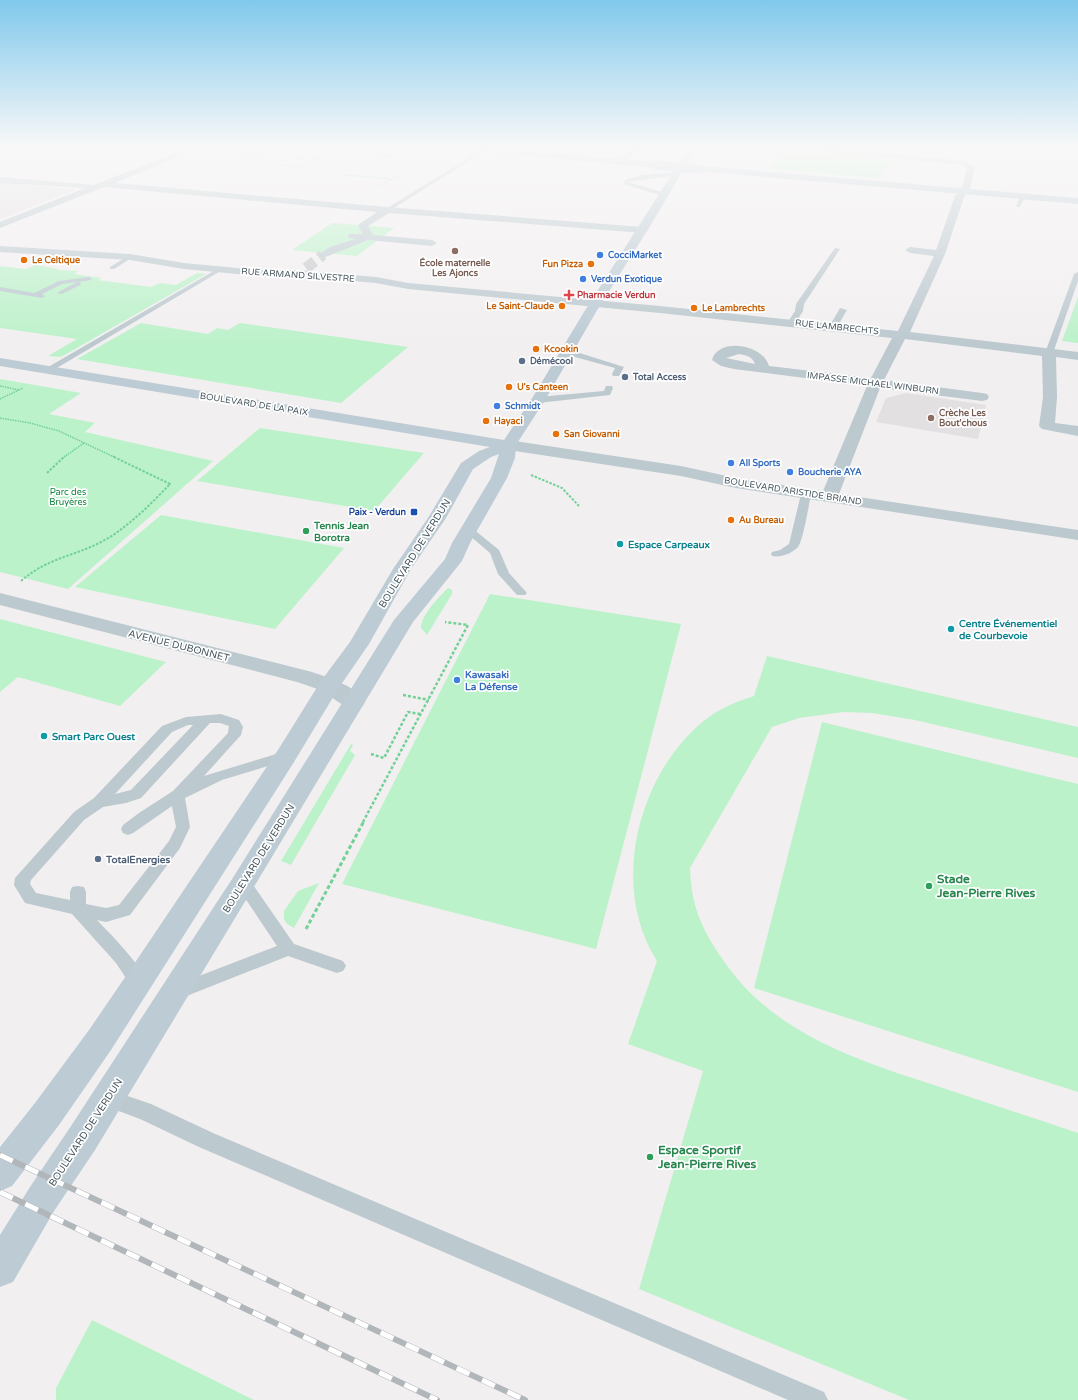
<svg xmlns="http://www.w3.org/2000/svg" width="1078" height="1400" font-family="'Varela Round',sans-serif">
<style>
.education{fill:#e3e0e2}
.green{fill:#bcf2ca}
.lines{fill:none;stroke-linecap:round;stroke-linejoin:round}
.street-tunnel{stroke:#c7c9cc;stroke-width:11;stroke-dasharray:11 5.5;stroke-linecap:butt}
.path-far4{stroke:#72d196;stroke-width:1;stroke-dasharray:1 1;stroke-linecap:butt}
.path-far3{stroke:#72d196;stroke-width:1.5;stroke-dasharray:1.5 1;stroke-linecap:butt}
.path-far2{stroke:#72d196;stroke-width:2;stroke-dasharray:2.5 1.5;stroke-linecap:butt}
.path-far1{stroke:#72d196;stroke-width:2.5;stroke-dasharray:3 2;stroke-linecap:butt}
.path{stroke:#72d196;stroke-width:3;stroke-dasharray:4 2.5;stroke-linecap:butt}
.lane{fill:#bcc9cf;fill-rule:evenodd}
.street{fill:#bcc9cf;fill-rule:evenodd}
.secondary{fill:#bccbd4;fill-rule:evenodd}
.rail-casing{stroke:#b1b6ba;stroke-width:6}
.rail{stroke:#fff;stroke-width:5;stroke-dasharray:14;stroke-linecap:butt}
.secondary-bridge{stroke:#bccbd4;stroke-width:9}
.education-dot{fill:#8d6e63;stroke:#fff;stroke-width:1.5}
.shop-dot{fill:#3f7fe0;stroke:#fff;stroke-width:1.5}
.food-dot{fill:#e8710a;stroke:#fff;stroke-width:1.5}
.health-dot{fill:#e0444e;stroke:#fff;stroke-width:1.5}
.service-dot{fill:#5c6f8a;stroke:#fff;stroke-width:1.5}
.transit-dot{fill:#1a4fb4;stroke:#fff;stroke-width:1.5}
.leisure-dot{fill:#2e9e5b;stroke:#fff;stroke-width:1.5}
.culture-dot{fill:#0f9aa8;stroke:#fff;stroke-width:1.5}
.labels{text-anchor:middle;stroke-width:3.5;stroke-linejoin:round;paint-order:stroke}
.far-shop-label{font-size:9px;font-weight:bold;fill:#366cbe;stroke:#fff;text-anchor:start}
.far-food-label{font-size:9px;font-weight:bold;fill:#c56008;stroke:#fff;text-anchor:start}
.far-education-label{font-size:9px;font-weight:bold;fill:#785e54;stroke:#fff}
.far-street-label{font-size:9px;fill:#46565e;stroke:#fff}
.far-health-label{font-size:9px;font-weight:bold;fill:#be3a42;stroke:#fff;text-anchor:start}
.far-service-label{font-size:9px;font-weight:bold;fill:#4e5e75;stroke:#fff;text-anchor:start}
.far-park-label{font-size:9px;fill:#12843d;stroke:#fff}
.far-transit-label{font-size:9px;font-weight:bold;fill:#164399;stroke:#fff;text-anchor:end}
.leisure-label{font-size:10px;font-weight:bold;fill:#27864d;stroke:#fff;text-anchor:start}
.culture-label{font-size:10px;font-weight:bold;fill:#0d838f;stroke:#fff;text-anchor:start}
.street-label{font-size:10px;fill:#46565e;stroke:#fff}
.shop-label{font-size:10px;font-weight:bold;fill:#366cbe;stroke:#fff;text-anchor:start}
.service-label{font-size:10px;font-weight:bold;fill:#4e5e75;stroke:#fff;text-anchor:start}
.near-leisure-label{font-size:12px;font-weight:bold;fill:#27864d;stroke:#fff;text-anchor:start}
</style>
<rect width="100%" height="100%" fill="#f2eff0"/>
<path class="education" d="M 0,183 L 74,189 L 75,190 L 0,219 Z
M 906,393 L 986,405 L 978,439 L 876,422 L 886,398 Z"/>
<path class="green" d="M 787,147 L 791,147 L 894,157 L 879,178 L 771,169 Z
M 332,223 L 394,228 L 357,256 L 292,250 Z
M 36,265 L 58,269 L 57,270 L 78,271 L 74,274 L 101,278 L 98,280 L 151,287 L 160,283 L 176,285 L 197,273 L 206,274 L 61,357 L 48,356 L 77,339 L 0,328 L 0,266 L 26,269 Z
M 1078,297 L 1078,343 L 1062,341 Z
M 141,323 L 208,334 L 217,328 L 228,330 L 240,323 L 408,347 L 341,403 L 77,359 Z
M 0,379 L 81,393 L 49,414 L 95,423 L 85,432 L 213,461 L 68,589 L 0,572 Z
M 260,428 L 424,453 L 374,511 L 197,481 Z
M 161,515 L 344,548 L 275,629 L 75,587 Z
M 448,588 L 452,590 L 452,594 L 427,635 L 421,628 C 421,615 439,597 448,588 Z
M 490,594 L 681,624 L 596,949 L 342,884 Z
M 0,619 L 166,662 L 120,706 L 18,677 L 0,692 Z
M 767,656 L 1078,727 L 1078,758 L 915,720 L 872,713 L 843,712 L 799,718 L 772,727 L 690,868 C 691,904 701,928 721,957 C 773,1036 861,1061 946,1089 C 990,1104 1034,1118 1078,1133 L 1078,1400 L 909,1400 L 639,1289 L 703,1071 L 628,1044 L 657,961 C 609,887 638,773 705,720 C 720,708 736,702 754,696 Z
M 822,722 L 1078,784 L 1078,1092 L 754,988 Z
M 351,744 L 353,745 L 350,751 L 355,755 L 291,865 L 281,861 Z
M 319,883 L 294,928 L 287,924 L 284,919 L 284,911 L 298,891 Z
M 92,1320 L 254,1400 L 56,1400 L 56,1388 Z"/>
<g class="lines">
<path class="street-tunnel" d="M 306,268 L 323,255"/>
<path class="path-far4" d="M 271,154 L 273,150
M 253,157 L 283,159 L 310,171
M 253,157 L 244,158 L 241,156 C 251,153 260,155 270,154
M 312,158 L 322,154
M 287,159 L 312,158 L 328,161
M 12,161 C 39,140 77,150 108,152
M 279,165 L 302,167
M 404,172 L 425,161
M 344,175 L 390,179
M 377,187 L 400,175"/>
<path class="path-far3" d="M 0,386 L 19,390
M 0,399 L 23,388
M 0,418 L 30,423 L 59,431 L 114,457
M 64,457 L 84,443"/>
<path class="path-far2" d="M 47,473 L 65,456
M 531,475 L 562,488 L 579,506
M 21,581 C 49,557 73,557 103,541 C 126,529 152,503 170,484 L 112,456"/>
<path class="path-far1" d="M 403,695 L 429,700
M 371,754 L 384,758 L 408,712 L 421,714
M 363,822 L 468,625 L 445,622"/>
<path class="path" d="M 306,929 L 364,821"/>
<path class="lane" d="M 388,147 L 393,147 L 381,154 L 393,157 L 393,159 L 375,155 Z
M 483,149 L 487,150 L 389,211 L 384,210 Z
M 675,172 L 677,175 L 628,182 L 625,180 L 641,175 Z
M 625,181 L 665,193 L 666,194 L 663,196 L 623,184 Z
M 1020,196 L 1025,197 L 1020,207 L 1016,207 Z
M 835,248 L 840,249 L 804,304 L 803,311 L 796,322 L 789,324 L 788,322 L 795,311 L 796,304 Z
M 128,256 L 133,257 L 114,269 L 110,269 L 110,267 Z
M 219,268 L 224,269 L 50,372 L 43,370 Z
M 1078,272 L 1078,281 L 1053,353 L 1046,355 L 1045,353 L 1074,274 Z
M 89,277 L 91,278 L 91,280 L 79,282 L 81,284 L 80,285 L 62,294 L 57,293 L 77,282 L 62,284 L 42,294 L 45,296 L 42,298 L 0,291 L 0,287 L 34,293 L 59,281 Z
M 840,308 L 847,310 L 836,329 L 830,329 L 829,327 Z
M 564,350 L 570,350 L 624,367 L 619,376 L 613,376 L 612,374 L 615,368 L 564,354 Z
M 606,386 L 612,386 L 613,388 L 610,395 L 538,403 L 534,400 L 538,397 L 604,391 Z
M 806,491 L 811,494 C 809,504 803,541 798,547 C 793,553 780,558 772,556 L 771,554 L 772,552 L 780,550 L 789,544 L 801,494 Z
M 468,527 L 472,528 L 499,550 L 509,573 L 527,593 L 525,595 L 517,595 L 498,574 L 490,553 L 463,530 Z
M 221,714 L 239,720 L 243,727 L 241,735 L 204,776 L 286,751 L 291,753 L 293,756 L 291,759 L 222,780 L 185,798 L 190,827 L 180,848 L 130,915 L 106,922 L 97,920 C 115,939 135,958 147,982 L 144,987 L 138,990 L 132,987 L 116,963 L 72,914 L 25,903 L 14,885 L 15,878 L 74,812 L 94,798 L 162,726 L 186,717 ZM 210,723 L 220,723 L 229,726 L 228,733 L 173,791 L 139,813 L 123,825 L 121,829 L 123,833 L 128,835 L 133,833 L 172,806 L 176,827 L 169,841 L 119,905 L 106,908 L 86,904 L 86,892 L 84,887 L 78,886 L 72,887 L 70,892 L 70,900 L 36,893 L 30,884 L 31,880 L 84,820 L 103,807 L 126,803 L 141,798 ZM 188,725 L 193,725 L 131,790 L 115,794 L 172,732 Z
M 243,877 L 249,879 L 294,944 L 343,961 L 346,966 L 343,971 L 337,973 L 288,956 L 179,999 L 173,996 L 170,991 L 173,986 L 277,946 L 235,883 L 237,879 Z
M 107,1089 L 151,1104 L 213,1133 L 824,1392 L 828,1400 L 788,1400 L 199,1147 L 140,1119 L 100,1104 L 98,1098 L 100,1092 Z"/>
<path class="street" d="M 190,147 L 201,147 L 115,183 L 387,207 L 643,227 L 648,230 L 643,233 L 389,213 L 368,226 L 373,235 L 432,240 L 437,243 L 432,246 L 368,240 L 323,258 L 318,255 L 330,247 L 355,239 L 349,238 L 348,236 L 349,234 L 363,234 L 358,225 L 377,212 L 104,187 L 0,228 L 0,222 L 85,188 L 0,183 L 0,177 L 94,185 Z
M 636,147 L 645,147 L 621,164 L 615,164 L 615,160 Z
M 794,147 L 823,147 L 965,161 L 975,167 L 970,189 L 964,197 L 945,254 L 910,332 L 1078,352 L 1078,360 L 1056,357 L 1057,397 L 1055,423 L 1078,426 L 1078,436 L 1042,429 L 1039,426 L 1043,397 L 1042,356 L 905,339 L 884,380 L 982,393 L 987,394 L 989,397 L 987,400 L 982,401 L 880,388 L 839,494 L 1078,530 L 1078,540 L 736,488 L 681,476 L 508,450 L 503,448 L 500,445 L 503,442 L 508,440 L 681,466 L 736,478 L 823,491 L 867,386 L 734,369 L 721,366 L 712,360 C 718,337 763,344 769,366 L 871,378 L 892,338 L 660,313 L 408,289 L 376,283 L 298,276 L 260,276 L 184,269 L 130,260 L 0,252 L 0,246 L 130,254 L 184,263 L 260,270 L 298,270 L 376,277 L 408,283 L 660,306 L 898,331 L 934,256 L 910,253 L 905,250 L 910,247 L 936,250 L 955,196 L 962,188 L 967,168 L 963,165 L 798,149 ZM 739,354 C 746,355 753,357 755,364 L 726,358 Z
M 0,593 L 312,672 C 329,678 355,685 365,702 L 362,707 C 345,712 336,698 321,691 C 314,687 305,685 297,682 L 0,605 Z"/>
<path class="secondary" d="M 446,147 L 477,147 L 656,162 L 660,165 L 656,168 L 450,149 Z
M 689,147 L 700,147 L 694,151 L 652,223 L 596,312 L 545,400 L 516,445 L 515,458 L 507,478 L 470,543 L 462,561 L 413,622 L 252,890 L 95,1150 L 54,1211 L 13,1282 L 0,1287 L 0,1235 L 30,1187 L 71,1126 L 234,876 L 394,620 L 445,559 L 452,543 L 491,478 L 499,454 L 491,457 L 473,469 L 446,518 L 411,569 L 369,644 L 338,689 L 294,762 L 111,1050 L 59,1125 L 12,1186 L 0,1191 L 0,1147 L 35,1103 L 89,1030 L 128,973 L 278,750 L 321,681 L 350,642 L 393,569 L 428,518 L 461,463 L 479,451 L 490,447 L 0,366 L 0,358 L 504,440 L 531,400 L 584,312 Z
M 700,166 L 1078,198 L 1078,204 L 697,171 L 697,167 Z"/>
<defs>
<path id="rail" d="M 0,1155 L 525,1400
M 0,1192 L 437,1400"/>
</defs>
<use href="#rail" class="rail-casing"/>
<use href="#rail" class="rail"/>
<path class="secondary-bridge" d="M 656,165 L 700,169"/>
</g>
<linearGradient id="sky" x2="0" y2="1"><stop stop-color="#81c9ec"/><stop offset="0.43" stop-color="#f9f8f8"/><stop offset="1" stop-color="#f9f8f8" stop-opacity="0"/></linearGradient>
<rect width="1078" height="343" fill="url(#sky)"/>
<g class="education-dot">
<circle cx="455" cy="251" r="4"/>
<circle cx="931" cy="418" r="4"/>
</g>
<g class="shop-dot">
<circle cx="600" cy="255" r="4"/>
<circle cx="583" cy="279" r="4"/>
<circle cx="497" cy="406" r="4"/>
<circle cx="731" cy="463" r="4"/>
<circle cx="790" cy="472" r="4"/>
<circle cx="457" cy="680" r="4"/>
</g>
<g class="food-dot">
<circle cx="24" cy="260" r="4"/>
<circle cx="591" cy="264" r="4"/>
<circle cx="562" cy="306" r="4"/>
<circle cx="694" cy="308" r="4"/>
<circle cx="536" cy="349" r="4"/>
<circle cx="509" cy="387" r="4"/>
<circle cx="486" cy="421" r="4"/>
<circle cx="556" cy="434" r="4"/>
<circle cx="731" cy="520" r="4"/>
</g>
<path class="health-dot" d="M567 289h4v4h4v4h-4v4h-4v-4h-4v-4h4z"/>
<g class="service-dot">
<circle cx="522" cy="361" r="4"/>
<circle cx="625" cy="377" r="4"/>
<circle cx="98" cy="859" r="4"/>
</g>
<rect class="transit-dot" x="410" y="508" width="8" height="8" rx="2"/>
<g class="leisure-dot">
<circle cx="306" cy="531" r="4"/>
<circle cx="929" cy="886" r="4"/>
<circle cx="650" cy="1157" r="4"/>
</g>
<g class="culture-dot">
<circle cx="620" cy="544" r="4"/>
<circle cx="951" cy="629" r="4"/>
<circle cx="44" cy="736" r="4"/>
</g>
<g class="labels">
<g class="far-shop-label">
<text x="608" y="258">CocciMarket</text>
<text x="591" y="282">Verdun Exotique</text>
<text x="505" y="409">Schmidt</text>
<text x="739" y="466">All Sports</text>
<text x="798" y="475">Boucherie AYA</text>
</g>
<g class="far-food-label">
<text x="32" y="263">Le Celtique</text>
<text x="583" y="267" text-anchor="end">Fun Pizza</text>
<text x="554" y="309" text-anchor="end">Le Saint-Claude</text>
<text x="702" y="311">Le Lambrechts</text>
<text x="544" y="352">Kcookin</text>
<text x="517" y="390">U's Canteen</text>
<text x="494" y="424">Hayaci</text>
<text x="564" y="437">San Giovanni</text>
<text x="739" y="523">Au Bureau</text>
</g>
<g class="far-education-label">
<text x="455" y="266">École maternelle<tspan x="455" dy="10">Les Ajoncs</tspan></text>
<text x="939" y="416" text-anchor="start">Crèche Les<tspan x="939" dy="10">Bout'chous</tspan></text>
</g>
<g class="far-street-label">
<text transform="translate(298 275) rotate(4)" y="3">RUE ARMAND SILVESTRE</text>
<text transform="translate(837 327) rotate(6)" y="3">RUE LAMBRECHTS</text>
<text transform="translate(873 383) rotate(7)" y="3">IMPASSE MICHAEL WINBURN</text>
<text transform="translate(254 404) rotate(9)" y="3">BOULEVARD DE LA PAIX</text>
<text transform="translate(793 491) rotate(9)" y="3">BOULEVARD ARISTIDE BRIAND</text>
</g>
<g class="far-health-label">
<text x="577" y="298">Pharmacie Verdun</text>
</g>
<g class="far-service-label">
<text x="530" y="364">Démécool</text>
<text x="633" y="380">Total Access</text>
</g>
<g class="far-park-label">
<text x="68" y="495">Parc des<tspan x="68" dy="10">Bruyères</tspan></text>
</g>
<g class="far-transit-label">
<text x="406" y="515">Paix - Verdun</text>
</g>
<g class="leisure-label">
<text x="314" y="529">Tennis Jean<tspan x="314" dy="12">Borotra</tspan></text>
</g>
<g class="culture-label">
<text x="628" y="548">Espace Carpeaux</text>
<text x="959" y="627">Centre Événementiel<tspan x="959" dy="12">de Courbevoie</tspan></text>
<text x="52" y="740">Smart Parc Ouest</text>
</g>
<g class="street-label">
<text transform="translate(414 553) rotate(-58)" y="4">BOULEVARD DE VERDUN</text>
<text transform="translate(179 645) rotate(14)" y="4">AVENUE DUBONNET</text>
<text transform="translate(258 858) rotate(-58)" y="4">BOULEVARD DE VERDUN</text>
<text transform="translate(85 1132) rotate(-57)" y="4">BOULEVARD DE VERDUN</text>
</g>
<g class="shop-label">
<text x="465" y="678">Kawasaki<tspan x="465" dy="12">La Défense</tspan></text>
</g>
<g class="service-label">
<text x="106" y="863">TotalEnergies</text>
</g>
<g class="near-leisure-label">
<text x="937" y="883">Stade<tspan x="937" dy="14">Jean-Pierre Rives</tspan></text>
<text x="658" y="1154">Espace Sportif<tspan x="658" dy="14">Jean-Pierre Rives</tspan></text>
</g>
</g>
</svg>
